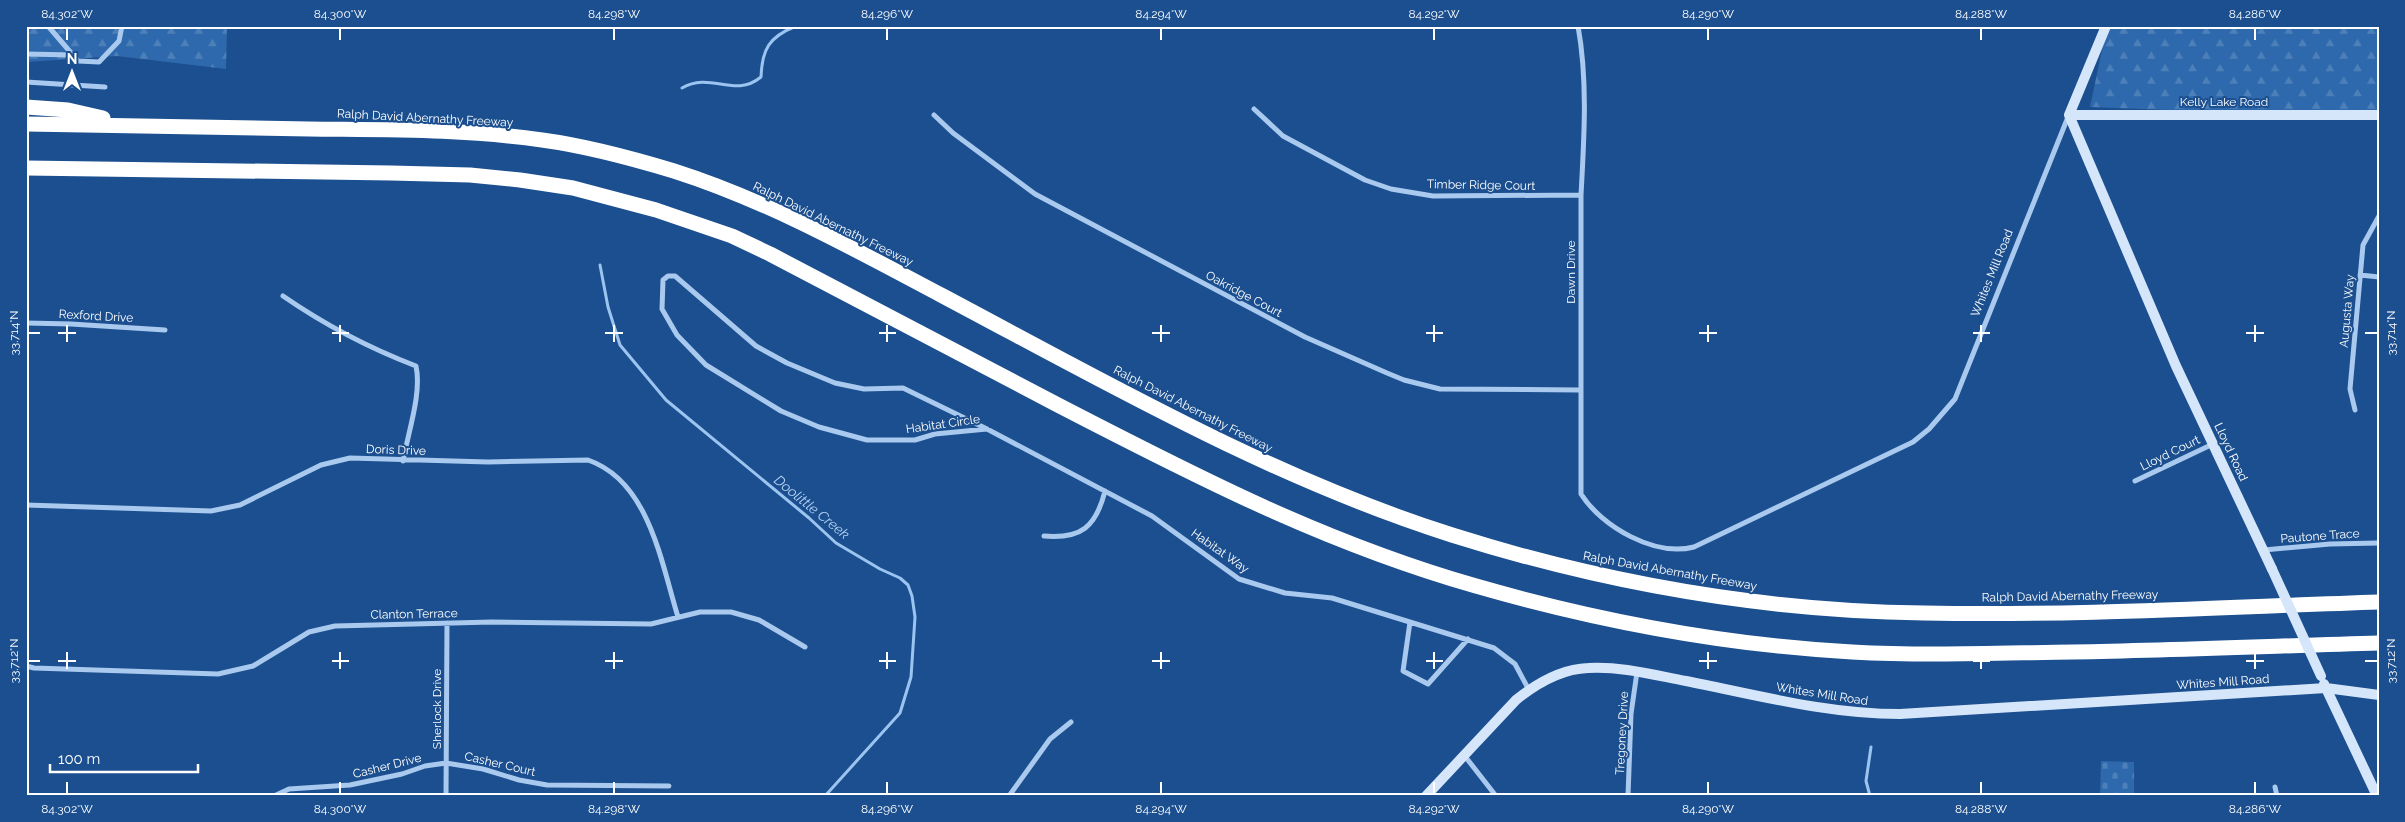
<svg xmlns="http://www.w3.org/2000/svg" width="2405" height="822" font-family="Raleway,sans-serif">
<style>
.forest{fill:url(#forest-firs)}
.cemetery{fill:url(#cemetery-stones)}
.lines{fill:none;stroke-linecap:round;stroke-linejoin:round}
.stream{stroke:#9cc4f0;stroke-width:3}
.street{stroke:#a9c9ee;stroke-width:5}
.secondary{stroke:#d6e6fa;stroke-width:10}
.highway{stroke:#fff;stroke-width:15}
.secondary-bridge{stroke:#d6e6fa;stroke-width:10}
.ticks{fill:none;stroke:#fff;stroke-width:2}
.labels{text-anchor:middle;stroke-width:4;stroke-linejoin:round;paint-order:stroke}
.street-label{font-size:12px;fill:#fff;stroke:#1b4f8f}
.water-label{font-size:14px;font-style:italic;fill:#b5d3f5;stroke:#1b4f8f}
.neatline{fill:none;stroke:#fff;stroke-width:2}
.ticks-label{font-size:12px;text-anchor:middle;fill:#fff}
</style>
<defs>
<pattern id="forest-firs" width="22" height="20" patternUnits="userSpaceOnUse" patternTransform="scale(1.25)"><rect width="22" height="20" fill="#2e69ad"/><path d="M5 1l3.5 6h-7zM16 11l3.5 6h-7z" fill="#4d80b9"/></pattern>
<pattern id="cemetery-stones" width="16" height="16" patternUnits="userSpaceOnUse" patternTransform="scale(1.25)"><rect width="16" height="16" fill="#2e69ad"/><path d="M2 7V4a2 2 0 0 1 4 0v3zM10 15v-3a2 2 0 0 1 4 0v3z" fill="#4d80b9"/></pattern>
</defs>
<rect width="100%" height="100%" fill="#1b4f8f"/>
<path class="forest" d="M 26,26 L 227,26 L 226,69 L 117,56 L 26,62 Z
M 2107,26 L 2379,26 L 2379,118 L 2090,107 Z"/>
<path class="cemetery" d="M 2101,761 L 2134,762 L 2134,796 L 2100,796 Z"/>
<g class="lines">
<path class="stream" d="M 682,88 C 711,71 734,99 761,77 C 762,49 769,37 796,26
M 600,265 L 608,307 L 620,345 L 666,400 L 809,518 L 836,543 L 880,569 L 900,578 L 908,585 L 912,596 L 915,617 L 911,677 L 900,713 L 825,796
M 1870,796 L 1866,781 L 1871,747"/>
<path class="street" d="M 48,26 L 78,61 L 99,62 L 119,41 L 122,26
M 1578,26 C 1588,81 1584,140 1581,195 L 1581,494 C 1602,527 1655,557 1694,547 L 1913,442 L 1929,429 L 1955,399 L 2068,117
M 26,54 L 73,55
M 26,82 L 105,87
M 1254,109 L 1283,136 L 1365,180 L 1391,189 L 1433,196 L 1581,195
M 934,115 L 953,133 L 1035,194 L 1305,337 L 1387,373 L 1404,380 L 1440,389 L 1580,390
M 2360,275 L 2379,277
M 283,296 C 325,325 369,348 416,366 C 422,393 408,433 403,461
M 26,323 L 71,324 L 165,330
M 2355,410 L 2350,389 L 2363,245 L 2379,216
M 987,429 L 935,434 L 915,440 L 867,440 L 819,427 L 781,411 L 706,365 L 677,335 L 662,309 L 663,280 L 668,276 L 675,276 L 756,346 L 787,363 L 835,383 L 864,389 L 903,388 L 987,429 L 1152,516 L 1239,579 L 1285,593 L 1332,598 L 1494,648 L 1515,664 L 1529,690
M 2135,481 L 2213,444
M 26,505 L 211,511 L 240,505 L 321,465 L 350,458 L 488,462 L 588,460 C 649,481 661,562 678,617
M 1044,536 C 1081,539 1096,527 1105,491
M 2264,550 L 2330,544 L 2379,543
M 1410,622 L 1403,671 L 1428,684 L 1468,639
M 26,666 L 34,668 L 218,674 L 253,666 L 309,632 L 335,626 L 492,622 L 651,624 L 700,612 L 731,612 L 759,620 L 805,647
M 1464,755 L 1496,796
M 2275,787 L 2277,796
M 274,796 L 289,789 L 350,785 L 402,774 L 425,766 L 446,763 L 483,769 L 519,780 L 547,785 L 669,786
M 446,796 L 447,623
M 1009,796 L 1050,739 L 1071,722
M 1628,796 L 1631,714 L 1637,672"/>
<path class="secondary" d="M 2069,115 L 2176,366 L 2272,569
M 2069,115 L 2379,115
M 2069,115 L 2106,26
M 2324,684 L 2377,796
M 1426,796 L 1516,700 C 1537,683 1561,669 1588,668 C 1621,666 1654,675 1686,681 C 1757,695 1827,714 1900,714 L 2326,688 L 2379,695"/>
<path class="highway" d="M 26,107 L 68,110 L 103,118
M 26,124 C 121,125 215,127 309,129 C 387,130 465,129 542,140 C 587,146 631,158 674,171 C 768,201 854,249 941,295 C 1107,383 1272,478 1452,535 C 1604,583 1764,611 1924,613 C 2075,616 2227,607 2379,602
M 26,168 L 391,173 L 470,175 L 520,180 L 573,188 L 656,210 L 732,236 L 770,254 C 866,304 961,354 1056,404 C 1195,476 1325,543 1476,586 C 1598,621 1726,645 1852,652 C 1926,656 1999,653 2073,652 C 2175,650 2277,646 2379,643"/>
<path class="secondary-bridge" d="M 2272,569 L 2321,676"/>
</g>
<path class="ticks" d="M 67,28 L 67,40M 340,28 L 340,40M 614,28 L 614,40M 887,28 L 887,40M 1161,28 L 1161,40M 1434,28 L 1434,40M 1708,28 L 1708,40M 1981,28 L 1981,40M 2255,28 L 2255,40M 67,325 L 67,342M 340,325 L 340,342M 614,325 L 614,342M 887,325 L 887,342M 1161,325 L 1161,342M 1434,325 L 1434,342M 1708,325 L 1708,342M 1981,325 L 1981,342M 2255,325 L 2255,342M 28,333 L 40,333M 58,333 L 76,333M 332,333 L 349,333M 605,333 L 623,333M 879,333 L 896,333M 1152,333 L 1170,333M 1426,333 L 1443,333M 1699,333 L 1717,333M 1973,333 L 1990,333M 2246,333 L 2264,333M 2365,333 L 2378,333M 67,652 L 67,669M 340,652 L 340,669M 614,652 L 614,669M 887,652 L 887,669M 1161,652 L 1161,669M 1434,652 L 1434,669M 1708,652 L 1708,669M 1981,652 L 1981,669M 2255,652 L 2255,669M 28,661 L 40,661M 58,661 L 76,661M 332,661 L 349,661M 605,661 L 623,661M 879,661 L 896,661M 1152,661 L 1170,661M 1426,661 L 1443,661M 1699,661 L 1717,661M 1973,661 L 1990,661M 2246,661 L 2264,661M 2365,661 L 2378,661M 67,782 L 67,794M 340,782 L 340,794M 614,782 L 614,794M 887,782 L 887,794M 1161,782 L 1161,794M 1434,782 L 1434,794M 1708,782 L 1708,794M 1981,782 L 1981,794M 2255,782 L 2255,794"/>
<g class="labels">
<g class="street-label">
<text x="2224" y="106">Kelly Lake Road</text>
<text transform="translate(425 118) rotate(3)" y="4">Ralph David Abernathy Freeway</text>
<text transform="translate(1481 185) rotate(1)" y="4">Timber Ridge Court</text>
<text transform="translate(833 224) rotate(26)" y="4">Ralph David Abernathy Freeway</text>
<text transform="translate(1571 272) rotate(-90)" y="4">Dawn Drive</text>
<text transform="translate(1992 273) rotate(-68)" y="4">Whites Mill Road</text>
<text transform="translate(1244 294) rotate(28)" y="4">Oakridge Court</text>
<text transform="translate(2347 311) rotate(-85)" y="4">Augusta Way</text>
<text transform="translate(96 316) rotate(3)" y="4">Rexford Drive</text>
<text transform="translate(1193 409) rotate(27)" y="4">Ralph David Abernathy Freeway</text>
<text transform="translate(943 424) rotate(-8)" y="4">Habitat Circle</text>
<text transform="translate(396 450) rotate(2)" y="4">Doris Drive</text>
<text transform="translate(2231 452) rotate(65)" y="4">Lloyd Road</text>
<text transform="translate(2170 453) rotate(-26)" y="4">Lloyd Court</text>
<text transform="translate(2320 536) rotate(-4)" y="4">Pautone Trace</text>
<text transform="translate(1220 551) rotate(35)" y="4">Habitat Way</text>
<text transform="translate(1670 571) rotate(10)" y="4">Ralph David Abernathy Freeway</text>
<text transform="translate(2070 596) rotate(-1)" y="4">Ralph David Abernathy Freeway</text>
<text transform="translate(414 614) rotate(-1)" y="4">Clanton Terrace</text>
<text transform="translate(2223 682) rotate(-4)" y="4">Whites Mill Road</text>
<text transform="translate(1822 694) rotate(9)" y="4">Whites Mill Road</text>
<text transform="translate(437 709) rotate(-90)" y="4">Sherlock Drive</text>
<text transform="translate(1622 733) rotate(-87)" y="4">Tregoney Drive</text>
<text transform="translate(500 764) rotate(13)" y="4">Casher Court</text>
<text transform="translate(387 766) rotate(-14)" y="4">Casher Drive</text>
</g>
<g class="water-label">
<text transform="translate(812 507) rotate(39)" y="5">Doolittle Creek</text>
</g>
</g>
<rect width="2405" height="822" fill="none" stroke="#1b4f8f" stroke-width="55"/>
<g transform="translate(72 72)" stroke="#1b4f8f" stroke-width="4" paint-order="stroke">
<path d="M0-4L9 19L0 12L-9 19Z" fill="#ffffff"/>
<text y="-8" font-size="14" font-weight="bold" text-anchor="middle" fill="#ffffff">N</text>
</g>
<path d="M50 764v8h148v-8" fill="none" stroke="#ffffff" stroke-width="2.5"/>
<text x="58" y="764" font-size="15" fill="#ffffff" stroke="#1b4f8f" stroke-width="4" paint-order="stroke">100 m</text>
<rect x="28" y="28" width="2350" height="766" class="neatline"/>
<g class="ticks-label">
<text x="67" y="18">84.302°W</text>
<text x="340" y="18">84.300°W</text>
<text x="614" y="18">84.298°W</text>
<text x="887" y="18">84.296°W</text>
<text x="1161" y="18">84.294°W</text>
<text x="1434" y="18">84.292°W</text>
<text x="1708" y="18">84.290°W</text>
<text x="1981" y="18">84.288°W</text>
<text x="2255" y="18">84.286°W</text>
<text transform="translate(14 333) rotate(-90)" y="4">33.714°N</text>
<text transform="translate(2391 333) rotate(-90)" y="4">33.714°N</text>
<text transform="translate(14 661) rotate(-90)" y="4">33.712°N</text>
<text transform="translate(2391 661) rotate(-90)" y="4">33.712°N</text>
<text x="67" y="813">84.302°W</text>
<text x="340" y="813">84.300°W</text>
<text x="614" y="813">84.298°W</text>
<text x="887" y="813">84.296°W</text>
<text x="1161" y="813">84.294°W</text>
<text x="1434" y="813">84.292°W</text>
<text x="1708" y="813">84.290°W</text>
<text x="1981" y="813">84.288°W</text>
<text x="2255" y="813">84.286°W</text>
</g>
</svg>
